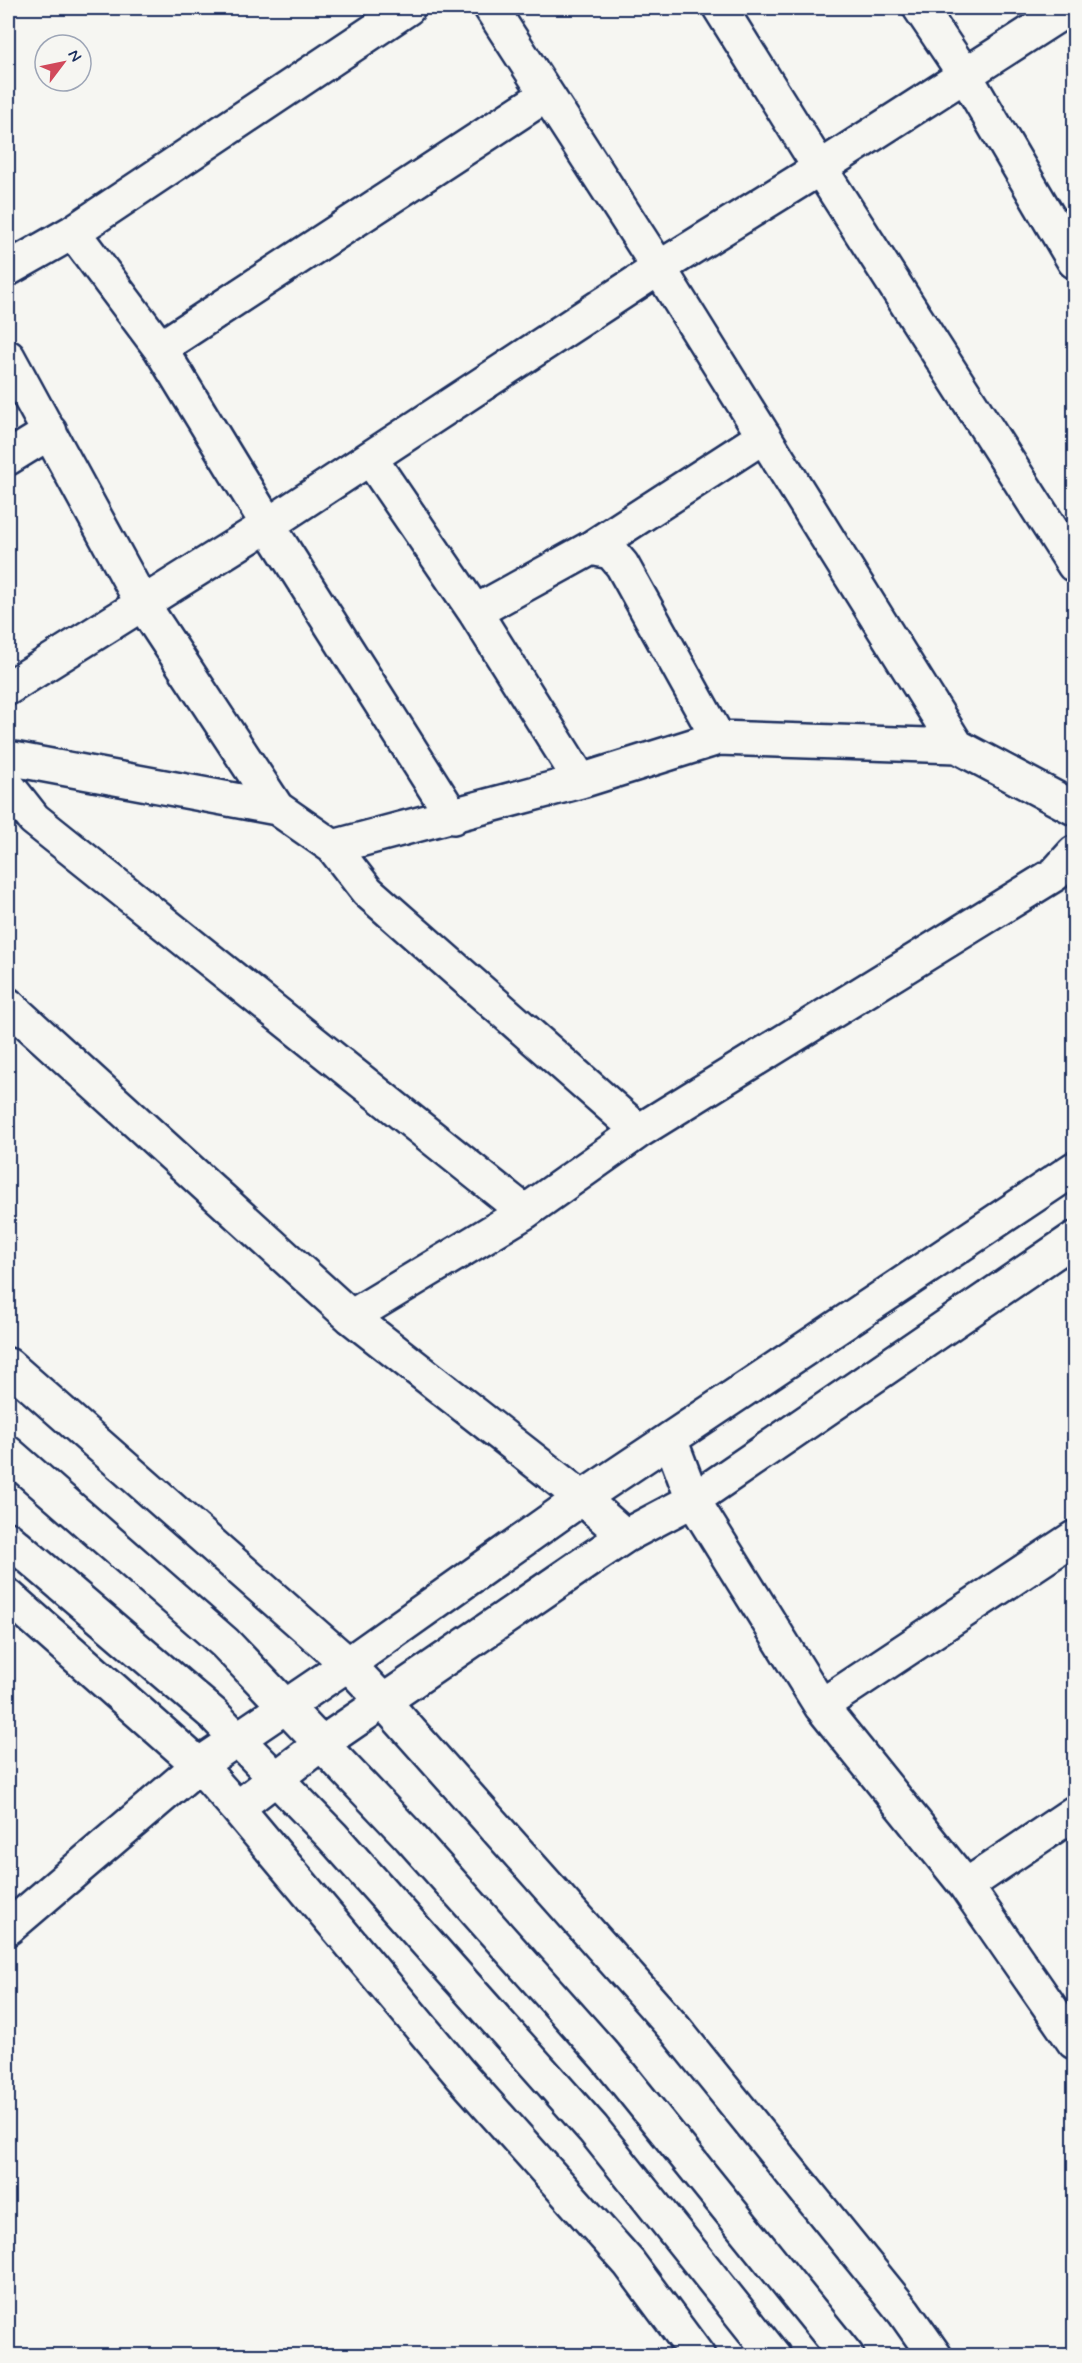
<svg xmlns="http://www.w3.org/2000/svg" width="1082" height="2363" font-family="Mynerve,sans-serif">
<style>
.lines{fill:none;stroke-linecap:round;stroke-linejoin:round}
.street-casing{stroke:#1b2f5e;stroke-width:38}
.secondary-casing{stroke:#1b2f5e;stroke-width:38}
.street{stroke:#f6f6f2;stroke-width:33}
.secondary{stroke:#f6f6f2;stroke-width:33}
</style>
<rect width="100%" height="100%" fill="#f6f6f2"/>
<filter id="ink" filterUnits="userSpaceOnUse"><feTurbulence type="fractalNoise" baseFrequency=".0167" numOctaves="2"/><feDisplacementMap in="SourceGraphic" scale="12" xChannelSelector="R" yChannelSelector="G"/><feConvolveMatrix kernelMatrix="1 2 1 2 8 2 1 2 1" color-interpolation-filters="sRGB"/></filter>
<g filter="url(#ink)">
<g class="lines">
<defs>
<path id="street" d="M 491,8 L 659,268 L 957,746
M 720,8 L 820,168 L 1074,565
M 920,8 L 965,75 L 1074,261
M 73,232 L 160,348 L 268,525 L 453,817
M 8,269 L 73,232 L 408,8
M 160,348 L 546,95
M 8,357 L 142,603 L 277,808 L 333,847 L 367,891 L 639,1131
M 8,458 L 50,432
M 370,458 L 475,612 L 581,781
M 591,548 L 764,436
M 475,612 L 591,548 L 611,552 L 622,565 L 718,738
M 8,688 L 268,525 L 659,268 L 820,168 L 1069,8
M 8,758 L 277,808
M 8,786 L 34,819 L 525,1212
M 333,847 L 581,781 L 718,738 L 957,746 L 1074,808
M 8,1005 L 351,1317 L 582,1498 L 625,1536
M 1074,1169 L 582,1498 L 348,1664 L 199,1765 L 237,1808 L 321,1744 L 589,1560 L 625,1536 L 693,1500 L 1074,1239
M 351,1317 L 525,1212 L 639,1131 L 1055,874 L 1074,853
M 8,1365 L 348,1664 L 383,1701 L 675,2029 L 904,2312 L 935,2356
M 670,1439 L 693,1500 L 821,1706 L 966,1886 L 1074,2042
M 8,1596 L 199,1765 L 8,1928
M 821,1706 L 1074,1538
M 237,1808 L 460,2074 L 629,2263 L 698,2356
M 966,1886 L 1074,1813"/>
<path id="secondary" d="M 8,1453 L 225,1643 L 410,1837 L 605,2056 L 847,2356
M 8,1539 L 213,1714 L 332,1836 L 593,2129 L 774,2356"/>
</defs>
<use href="#street" class="street-casing"/>
<use href="#secondary" class="secondary-casing"/>
<use href="#street" class="street"/>
<use href="#secondary" class="secondary"/>
</g>
</g>
<rect width="1082" height="2363" fill="none" stroke="#f6f6f2" stroke-width="30"/>
<rect x="15" y="15" width="1052" height="2333" fill="none" stroke="#1b2f5e" stroke-width="2" filter="url(#ink)"/>
<g transform="translate(63 63) rotate(58)"><circle r="28" fill="#f6f6f2" stroke="#9ea6b7" stroke-width="1.5"/>
<path d="M0-4.5L10 22L0 15L-10 22Z" fill="#d1495b"/>
<text y="-9" font-size="16" font-weight="bold" text-anchor="middle" fill="#1b2f5e">N</text>
</g>
</svg>
